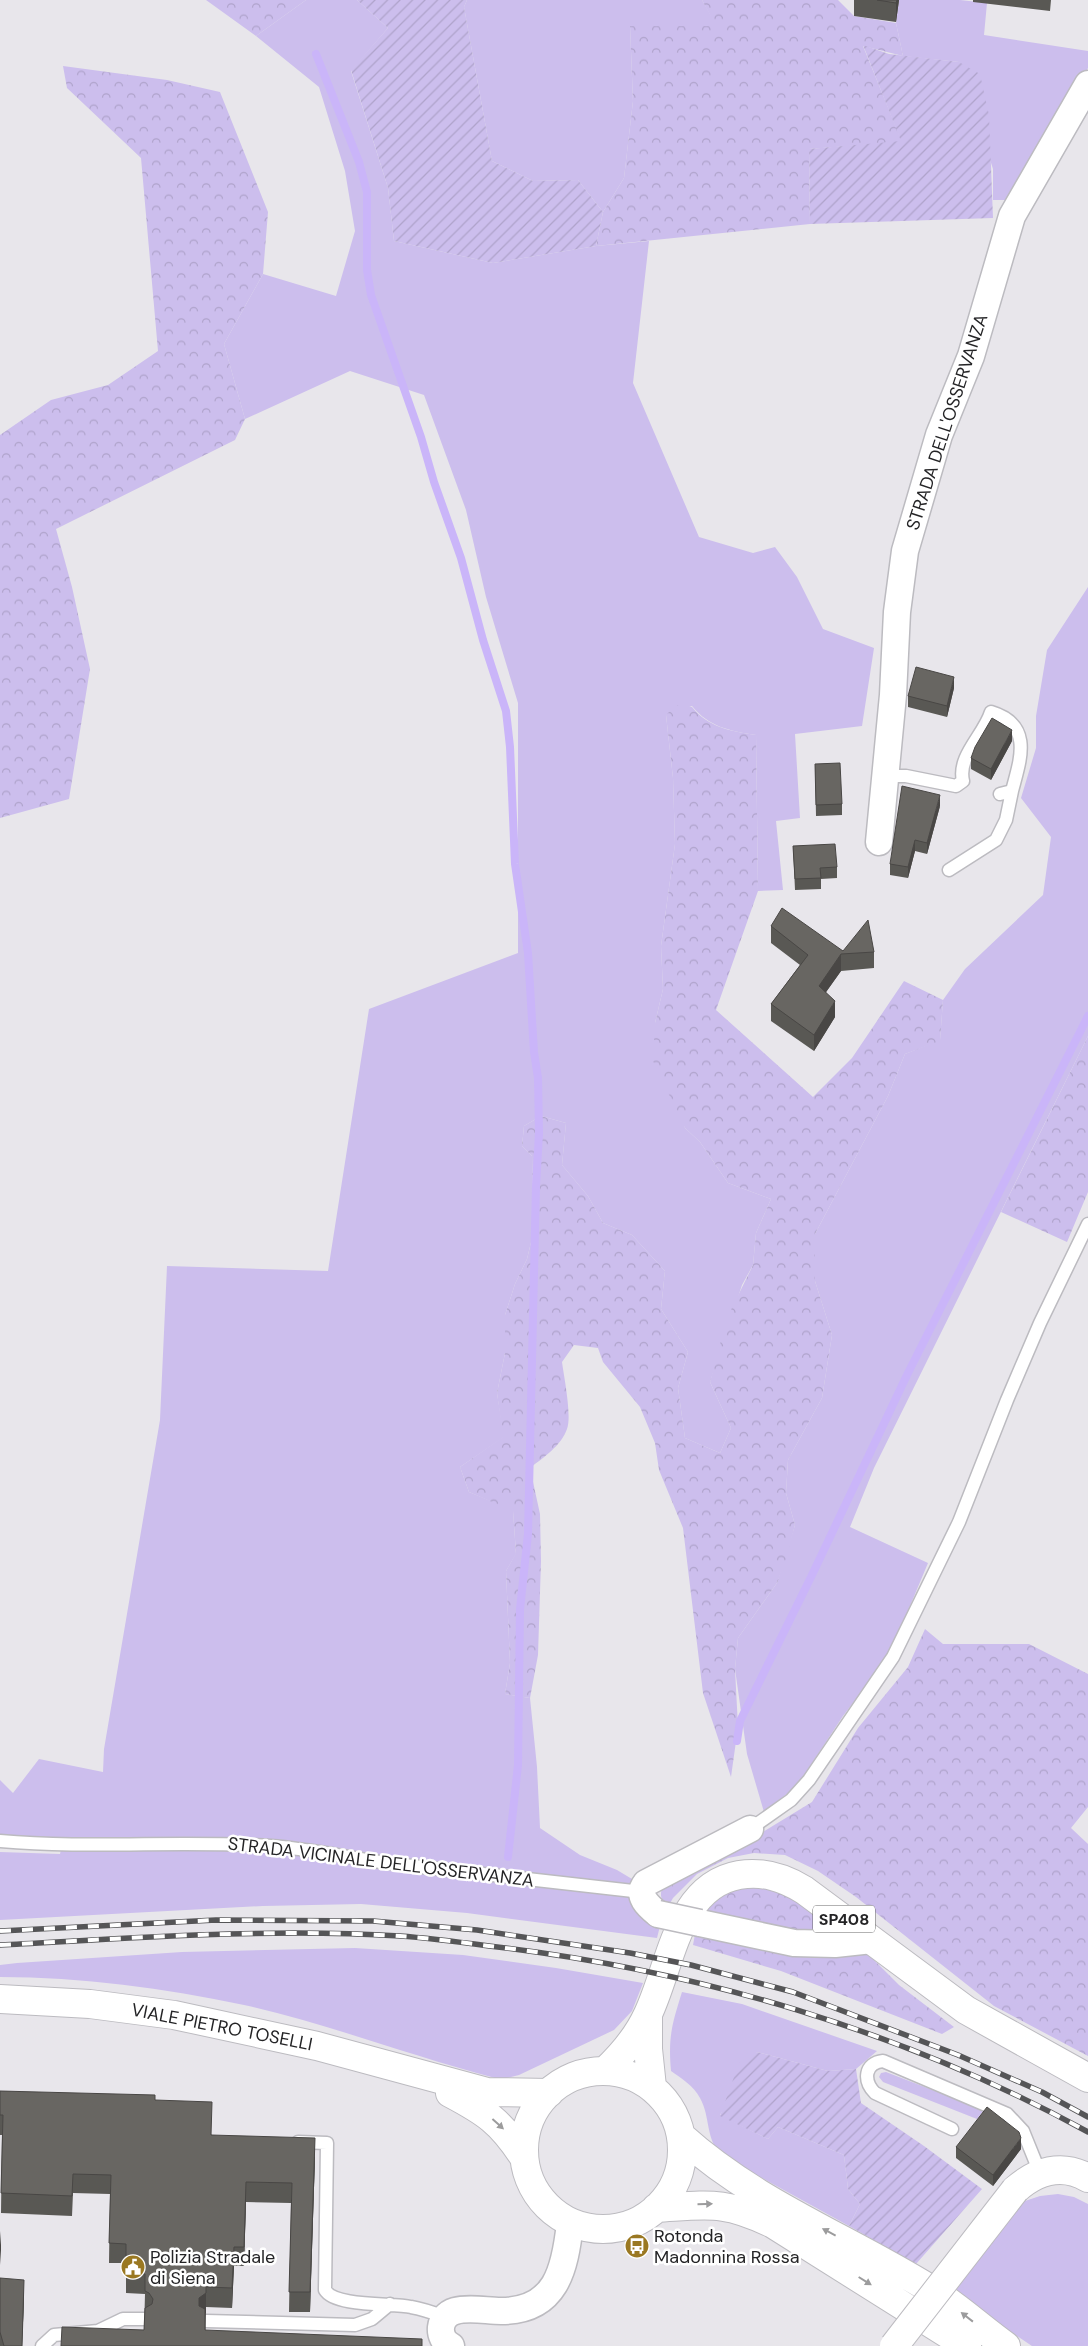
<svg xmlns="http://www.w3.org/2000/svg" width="1088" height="2346" font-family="'DM Sans',sans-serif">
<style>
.green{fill:#ccbeed}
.forest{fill:url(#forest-crowns)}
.garden{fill:url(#garden-furrows)}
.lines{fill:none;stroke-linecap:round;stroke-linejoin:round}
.stream{stroke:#cab5f9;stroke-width:8}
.service-casing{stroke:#bcbbc0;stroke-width:15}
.minor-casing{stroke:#bcbbc0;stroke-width:29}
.tertiary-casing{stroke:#bcbbc0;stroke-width:30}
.primary-casing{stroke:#bcbbc0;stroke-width:30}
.service{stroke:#fff;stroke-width:12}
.minor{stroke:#fff;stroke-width:26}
.tertiary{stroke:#fff;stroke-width:28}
.primary{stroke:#fff;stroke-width:28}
.rail-casing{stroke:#555557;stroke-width:5.5}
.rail{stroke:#fff;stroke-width:4;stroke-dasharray:11;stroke-linecap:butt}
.minor-bridge-casing{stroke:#bcbbc0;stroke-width:29;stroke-linecap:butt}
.tertiary-bridge-casing{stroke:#bcbbc0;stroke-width:30;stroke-linecap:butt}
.minor-bridge{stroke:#fff;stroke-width:26}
.tertiary-bridge{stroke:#fff;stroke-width:28}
.wall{fill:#595854}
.shaded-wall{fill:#494745}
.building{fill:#686662;stroke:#494745}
.oneway{fill:#9c9c9d}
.labels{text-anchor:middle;stroke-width:5;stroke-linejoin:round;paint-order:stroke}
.shield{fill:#fff;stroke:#666667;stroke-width:1}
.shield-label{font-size:16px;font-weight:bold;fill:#242426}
.street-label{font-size:18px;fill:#242426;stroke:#fff}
.poi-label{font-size:18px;fill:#242426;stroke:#fff;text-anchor:start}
</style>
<defs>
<pattern id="forest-crowns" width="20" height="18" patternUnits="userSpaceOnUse" patternTransform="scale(1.25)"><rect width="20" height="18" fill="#ccbeed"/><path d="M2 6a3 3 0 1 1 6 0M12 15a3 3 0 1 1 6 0" fill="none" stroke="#afa3cb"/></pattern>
<pattern id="garden-furrows" width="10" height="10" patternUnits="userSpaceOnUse" patternTransform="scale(1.25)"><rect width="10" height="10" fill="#ccbeed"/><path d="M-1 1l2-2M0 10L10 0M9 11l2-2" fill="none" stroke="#afa3cb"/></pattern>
</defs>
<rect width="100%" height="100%" fill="#e8e6eb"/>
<path class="green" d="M 306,0 L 357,0 L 388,28 L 351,71 L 388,188 L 394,241 L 493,263 L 596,246 L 649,241 L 633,383 L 699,537 L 753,553 L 775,547 L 797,577 L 823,629 L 874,648 L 862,726 L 795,734 L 800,818 L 776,821 L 783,890 L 758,891 L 756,735 C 730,731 709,727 692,706 L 666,715 L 673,778 L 675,844 L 661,946 L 663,989 L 655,1023 L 685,1128 L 700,1142 L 728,1183 L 771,1199 L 756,1233 L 753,1265 L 742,1285 L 710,1382 L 731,1428 L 720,1453 L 685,1438 L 678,1388 L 688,1352 L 661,1309 L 665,1271 L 632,1235 L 603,1223 L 588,1196 L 562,1165 L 566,1123 L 541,1116 L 524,1126 L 522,1146 L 532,1156 L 533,1234 L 527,1259 L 515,1284 L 505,1315 L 505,1353 L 497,1393 L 504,1437 L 460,1467 L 469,1492 L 513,1510 L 516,1554 L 506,1571 L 510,1663 L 505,1694 L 530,1698 L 537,1767 L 540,1828 L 580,1855 L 617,1870 L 632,1879 L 640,1909 L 661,1922 L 657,1938 L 467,1913 L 361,1904 L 263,1906 L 0,1920 L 0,1852 L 60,1854 L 64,1837 L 30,1839 L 0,1834 L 0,1780 L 13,1793 L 39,1759 L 103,1772 L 104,1749 L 160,1420 L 167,1266 L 328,1271 L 369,1009 L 518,953 L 518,703 L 486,597 L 466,510 L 424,395 L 350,371 L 245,419 L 224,344 L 263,274 L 336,296 L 355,231 L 345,171 L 319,87 L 256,36 Z
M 467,0 L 702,0 L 717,26 L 630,26 L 633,101 L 624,178 L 603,212 L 578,180 L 533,181 L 492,161 L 464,7 Z
M 899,0 L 960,0 L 987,3 L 984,35 L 1088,51 L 1088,68 L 1014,200 L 993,200 L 993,169 L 959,62 L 903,56 L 896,23 Z
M 1088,587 L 1088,1036 L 874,1468 L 850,1527 L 928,1563 L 889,1656 L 843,1716 L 797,1786 L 764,1812 L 747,1754 L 735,1669 L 738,1638 L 777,1583 L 795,1525 L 786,1493 L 788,1460 L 822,1398 L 832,1335 L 815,1281 L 815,1234 L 888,1096 L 905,1054 L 940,1040 L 943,1000 L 965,969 L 1043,895 L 1051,837 L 1021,798 L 1036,748 L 1036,716 L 1047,650 Z
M 355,1948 L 463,1955 L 556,1968 L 643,1983 L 632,2011 L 614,2030 L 519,2075 L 507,2078 L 495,2078 C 411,2056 329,2024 244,2005 C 164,1988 82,1977 0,1977 L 0,1965 L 17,1963 L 182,1952 Z
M 682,1992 L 742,2004 L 877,2051 L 856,2069 L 828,2071 L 757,2052 L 720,2115 L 768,2139 L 778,2127 L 844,2155 L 848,2189 L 860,2204 L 849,2226 L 722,2156 C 705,2139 711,2118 700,2098 C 694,2086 681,2078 671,2071 C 668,2037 672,2024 682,1992 Z
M 886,2072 L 984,2110 L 977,2119 L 883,2082 L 879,2077 L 881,2073 Z
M 1058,2194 L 1074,2197 L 1088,2204 L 1088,2346 L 1032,2346 L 990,2318 L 955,2288 L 1022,2202 L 1040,2196 Z"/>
<path class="forest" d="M 206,0 L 306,0 L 256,36 Z
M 702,0 L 838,0 L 854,16 L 896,23 L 903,56 L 863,46 L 902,142 L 809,149 L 810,224 L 596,246 L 603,212 L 624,178 L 633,101 L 630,26 L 716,26 Z
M 63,66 L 167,80 L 220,92 L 268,212 L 263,274 L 224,344 L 245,419 L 235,440 L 56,529 L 72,587 L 90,669 L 69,799 L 0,818 L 0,435 L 51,400 L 108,385 L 158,351 L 141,158 L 67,88 Z
M 676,705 L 692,707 C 708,727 730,731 756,735 L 758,891 L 716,1010 L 813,1097 L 852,1058 L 904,981 L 943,1000 L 940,1041 L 905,1054 L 888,1096 L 815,1234 L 815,1281 L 832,1335 L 822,1398 L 788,1460 L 786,1493 L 795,1525 L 786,1559 L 777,1583 L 738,1638 L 735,1669 L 738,1727 L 731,1777 L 703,1693 L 683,1528 L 659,1470 L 655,1443 L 640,1407 L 603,1362 L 598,1348 L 574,1345 L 562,1362 C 564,1377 572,1416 567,1429 C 561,1446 544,1457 530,1468 L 540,1514 L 541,1561 L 538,1655 L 530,1698 L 505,1694 L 510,1663 L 506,1571 L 516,1553 L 513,1511 L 469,1492 L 460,1467 L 503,1437 L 497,1393 L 505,1353 L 505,1315 L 515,1284 L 527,1259 L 533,1234 L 532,1156 L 522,1146 L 524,1126 L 541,1116 L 566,1123 L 562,1165 L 588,1196 L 603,1223 L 632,1235 L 665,1271 L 661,1309 L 688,1352 L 678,1388 L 685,1438 L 720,1453 L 731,1428 L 710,1382 L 727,1318 L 753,1265 L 756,1233 L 771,1199 L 728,1183 L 700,1142 L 685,1128 L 653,1061 L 655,1023 L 663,989 L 661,946 L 675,844 L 673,778 L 666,715 Z
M 1088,1036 L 1088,1192 L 1067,1242 L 1001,1212 Z
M 925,1629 L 943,1644 L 1029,1644 L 1088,1674 L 1088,1807 L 1071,1828 L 1088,1844 L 1088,2056 L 994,2006 L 856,1897 L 818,1871 L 785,1855 L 754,1853 L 728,1858 L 697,1874 L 673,1898 L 668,1907 C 660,1899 659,1894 664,1884 L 761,1833 L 812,1802 L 858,1728 L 908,1667 Z
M 742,1886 L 779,1890 L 838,1929 L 838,1939 L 702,1915 L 716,1898 Z
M 696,1929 L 867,1953 L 899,1985 L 954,2027 L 942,2034 L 781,1971 L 693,1945 Z"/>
<path class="garden" d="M 357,0 L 467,0 L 464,7 L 492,161 L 533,181 L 578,180 L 603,212 L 596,246 L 493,263 L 394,241 L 388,188 L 351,70 L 388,28 Z
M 863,45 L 889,54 L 959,62 L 980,74 L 989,115 L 993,218 L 810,224 L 809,149 L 901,141 Z
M 757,2052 L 828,2071 L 856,2069 L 861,2103 L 924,2146 L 982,2189 L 916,2264 L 849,2226 L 860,2204 L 848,2189 L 844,2155 L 778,2127 L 768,2139 L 720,2116 L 739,2063 Z"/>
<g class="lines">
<path class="stream" d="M 316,54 L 359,162 L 367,192 L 367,270 L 371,295 L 421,437 L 434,482 L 461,558 L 483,640 L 506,711 L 510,747 L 515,864 L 528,953 L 534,1052 L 538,1078 L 539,1133 L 536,1186 L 528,1534 L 520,1609 L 518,1765 L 508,1857
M 737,1741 L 740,1721 L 812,1575 L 907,1375 L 1088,1016"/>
<defs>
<path id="service" d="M 886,776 L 906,776 L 956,786 L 963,781 C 957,756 984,735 991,712 C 1034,725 1020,760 1012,791 L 1000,794
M 949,870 L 996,840 L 1006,820 L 1012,791
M 750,1829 L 791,1800 L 809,1780 L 893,1657 L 959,1522 L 1007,1400 L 1040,1323 L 1088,1224
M 0,1841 C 90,1849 181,1840 271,1846 C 313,1849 353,1859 395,1864 C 477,1874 560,1882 642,1892
M 952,2129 L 875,2093 C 863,2081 864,2063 883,2061 L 1007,2114 L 1023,2131 L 1040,2173
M 298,2142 L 327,2143 L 325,2290 C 335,2307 392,2303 411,2307 C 423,2309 434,2313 445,2317
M 206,2321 L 355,2325 L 372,2319 L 390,2304
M 42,2346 L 54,2335 L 98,2331 L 123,2319 L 145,2319"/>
<path id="minor" d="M 879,842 L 893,695 L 897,612 L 905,551 L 939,435 L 971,356 L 1012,216 L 1088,84
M 658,1914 C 648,1906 636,1896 646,1883 L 750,1829
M 700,1923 L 794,1943 L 835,1944 L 872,1940
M 451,2346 C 436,2338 438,2316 455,2311 C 469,2307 487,2311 501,2311 C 556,2311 565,2270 570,2223"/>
<path id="tertiary" d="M 1015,2190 C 1036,2171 1062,2163 1088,2178"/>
<path id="primary" d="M 0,1999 L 90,2004 L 174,2015 L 317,2046 L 487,2092 L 549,2093
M 648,2015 L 648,2049 L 652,2087
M 605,2071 C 622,2055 638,2036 648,2014 C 671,1966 677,1886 739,1875 C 763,1871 783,1877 804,1890 L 966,2010 L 1088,2078
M524 2150a79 79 0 1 1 158 0a79 79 0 1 1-158 0Z
M 450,2093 C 486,2112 501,2122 523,2156
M 682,2137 C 755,2203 848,2238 930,2289 C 957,2306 981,2328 1006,2346
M 656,2208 C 708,2205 724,2200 773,2224 L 967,2346"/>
</defs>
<use href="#service" class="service-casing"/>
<use href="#minor" class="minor-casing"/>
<use href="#tertiary" class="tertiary-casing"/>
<use href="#primary" class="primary-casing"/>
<use href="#service" class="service"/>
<use href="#minor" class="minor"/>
<use href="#tertiary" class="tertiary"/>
<use href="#primary" class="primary"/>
<defs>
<path id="rail" d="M 0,1931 L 216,1920 L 373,1921 L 477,1930 L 630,1953 L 691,1965 L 793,1992 L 958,2055 L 1042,2092 L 1088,2117
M 0,1945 C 133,1938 267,1928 400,1936 C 429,1938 459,1942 489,1946 C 697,1970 904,2031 1088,2132"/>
</defs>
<use href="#rail" class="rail-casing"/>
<use href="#rail" class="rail"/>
<defs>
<path id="minor-bridge" d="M 658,1914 L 700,1923"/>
<path id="tertiary-bridge" d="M 894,2346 L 1015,2190"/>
</defs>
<use href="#minor-bridge" class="minor-bridge-casing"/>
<use href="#tertiary-bridge" class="tertiary-bridge-casing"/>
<use href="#minor-bridge" class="minor-bridge"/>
<use href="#tertiary-bridge" class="tertiary-bridge"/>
</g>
<path class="wall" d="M 854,0 L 899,0 L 896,22 L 854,16 Z
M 973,0 L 1051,0 L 1050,11 L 973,2 Z
M 954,688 L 947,717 L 908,707 L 908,696 Z
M 1012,741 L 991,780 L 971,769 L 971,758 Z
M 815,764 L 842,804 L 842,815 L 816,816 Z
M 940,806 L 927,854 L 915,851 L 908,878 L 890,875 L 890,864 Z
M 793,846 L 837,867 L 837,878 L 821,879 L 821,889 L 795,890 Z
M 771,926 L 843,951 L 874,952 L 874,968 L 841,971 L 826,992 L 835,1017 L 814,1051 L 771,1021 L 771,1004 L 800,965 L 771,943 Z
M 0,2091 L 155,2100 L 212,2135 L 315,2157 L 310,2312 L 289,2312 L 291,2203 L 246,2202 L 244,2266 L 234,2266 L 232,2308 L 206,2307 L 206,2313 L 144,2330 L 145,2294 L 126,2293 L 126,2263 L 109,2263 L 110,2194 L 73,2193 L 72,2216 L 1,2213 L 2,2135 L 0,2135 Z
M 956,2147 L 1021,2149 L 993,2186 L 956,2158 Z
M 0,2278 L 24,2299 L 22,2346 L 0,2346 Z"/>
<path class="shaded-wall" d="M 897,0 L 899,0 L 896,22 L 896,3 Z
M 954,677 L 954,688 L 947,717 L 947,706 Z
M 1012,730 L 1012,741 L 991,780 L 991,769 Z
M 940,795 L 940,806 L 927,854 L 927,843 Z
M 915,840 L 915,851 L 908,878 L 908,867 Z
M 841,954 L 841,971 L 819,1002 L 819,986 Z
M 835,1001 L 835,1017 L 814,1051 L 814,1035 Z
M 315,2138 L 315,2157 L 310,2312 L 310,2292 Z
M 1021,2138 L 1021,2149 L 993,2186 L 993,2175 Z
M 246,2182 L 246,2202 L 244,2266 L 244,2247 Z
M 1,2231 L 1,2250 L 0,2265 L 0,2245 Z
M 234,2247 L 234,2266 L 232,2308 L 232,2288 Z
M 24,2280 L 24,2299 L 22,2346 Z
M 206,2287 L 206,2307 L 205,2346 L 199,2317 L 199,2298 Z"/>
<path class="building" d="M 877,0 L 897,0 L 896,3 Z
M 916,667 L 954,677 L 947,706 L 908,696 Z
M 992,718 L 1012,730 L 991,769 L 971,758 L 975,747 Z
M 840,763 L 842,804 L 816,805 L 815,764 Z
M 902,786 L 940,795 L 927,843 L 915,840 L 908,867 L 890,864 Z
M 835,844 L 837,867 L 820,868 L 821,878 L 795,879 L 793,846 Z
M 782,908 L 843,951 L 868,920 L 874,952 L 841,954 L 819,986 L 835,1001 L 814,1035 L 771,1004 L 808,955 L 771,926 Z
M 0,2091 L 155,2095 L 155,2100 L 212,2102 L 211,2135 L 315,2138 L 310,2292 L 289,2292 L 292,2183 L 246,2182 L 244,2247 L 234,2247 L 232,2288 L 206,2287 L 206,2293 L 199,2298 L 199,2306 L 205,2309 L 205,2330 L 422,2339 L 422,2346 L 61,2346 L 62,2327 L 144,2330 L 145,2308 L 152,2304 L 153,2299 L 149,2293 L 145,2291 L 145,2274 L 126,2273 L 126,2244 L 109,2243 L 111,2175 L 73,2174 L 72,2196 L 1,2193 L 3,2115 L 0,2115 Z
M 987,2107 L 1019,2132 L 1021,2138 L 993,2175 L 956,2147 Z
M 0,2278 L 24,2280 L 22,2346 L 4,2346 L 0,2332 Z"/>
<defs><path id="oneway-solid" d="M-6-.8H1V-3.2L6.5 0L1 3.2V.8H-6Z" transform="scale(1.25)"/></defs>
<g class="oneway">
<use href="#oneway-solid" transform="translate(498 2124) rotate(42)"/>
<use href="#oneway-solid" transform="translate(705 2204) rotate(-2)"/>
<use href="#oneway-solid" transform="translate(829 2232) rotate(-152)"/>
<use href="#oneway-solid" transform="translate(865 2281) rotate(32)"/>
<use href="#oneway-solid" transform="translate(967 2317) rotate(-142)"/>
</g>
<defs>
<symbol id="bus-disc" viewBox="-11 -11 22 22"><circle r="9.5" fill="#9a7822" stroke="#fff"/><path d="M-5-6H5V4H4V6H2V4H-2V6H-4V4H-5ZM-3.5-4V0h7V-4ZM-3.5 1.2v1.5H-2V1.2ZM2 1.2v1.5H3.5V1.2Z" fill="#fff"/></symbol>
<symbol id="civic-disc" viewBox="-11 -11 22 22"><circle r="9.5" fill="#9a7822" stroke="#fff"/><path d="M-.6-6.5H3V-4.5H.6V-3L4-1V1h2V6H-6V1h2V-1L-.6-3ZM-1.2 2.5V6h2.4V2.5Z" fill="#fff"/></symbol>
</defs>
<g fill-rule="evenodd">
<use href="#bus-disc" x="623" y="2232" width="28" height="28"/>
<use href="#civic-disc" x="119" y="2253" width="28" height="28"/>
</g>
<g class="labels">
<rect class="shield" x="813" y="1905.5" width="62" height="27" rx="4"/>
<g class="shield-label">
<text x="844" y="1925">SP408</text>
</g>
<g class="street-label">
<text transform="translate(947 422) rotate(-72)" y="6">STRADA DELL'OSSERVANZA</text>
<text transform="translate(381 1862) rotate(7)" y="6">STRADA VICINALE DELL'OSSERVANZA</text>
<text transform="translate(222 2027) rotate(11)" y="6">VIALE PIETRO TOSELLI</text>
</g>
<g class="poi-label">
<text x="654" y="2242">Rotonda<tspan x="654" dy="21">Madonnina Rossa</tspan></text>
<text x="150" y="2263">Polizia Stradale<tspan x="150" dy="21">di Siena</tspan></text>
</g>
</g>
</svg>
